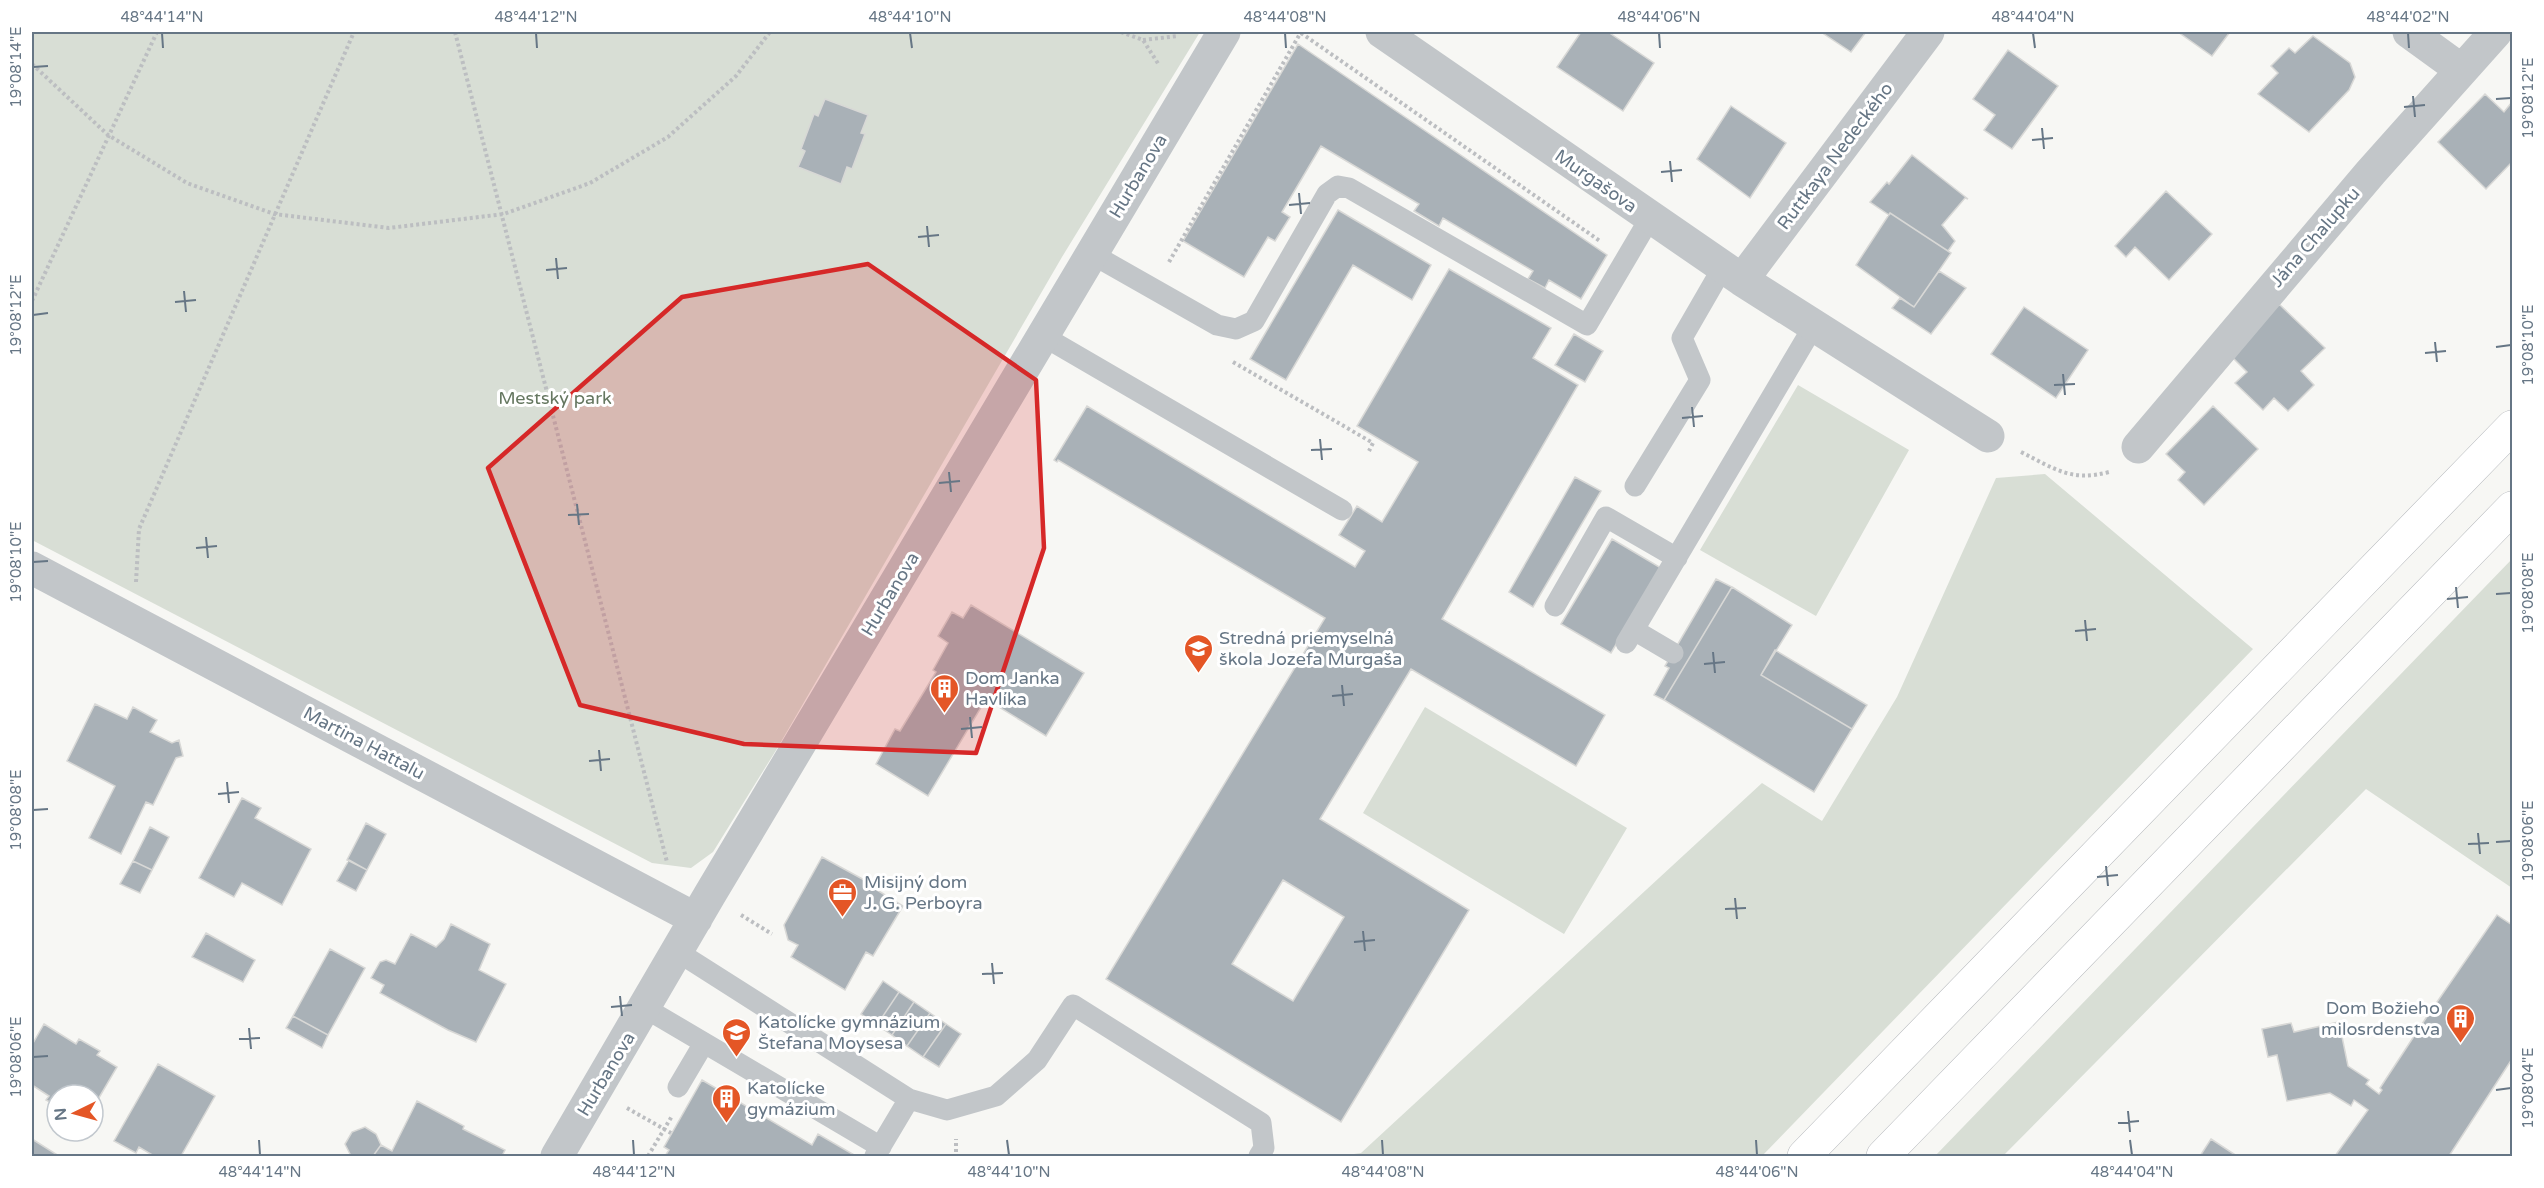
<svg xmlns="http://www.w3.org/2000/svg" width="2544" height="1188" font-family="'Varela Round',sans-serif">
<style>
.green{fill:#d8ded5}
.building{fill:#a9b1b7;stroke:#d8d8d6;stroke-width:1.5;fill-rule:evenodd}
.lines{fill:none;stroke-linecap:round;stroke-linejoin:round}
.highway-casing{stroke:#b5b8bc;stroke-width:34}
.path{stroke:#bcbec1;stroke-width:4;stroke-dasharray:3 3;stroke-linecap:butt}
.lane{stroke:#c2c6c9;stroke-width:21}
.street{stroke:#c2c6c9;stroke-width:33}
.highway{stroke:#fff;stroke-width:33}
.marked{fill:#d62828;fill-opacity:0.2;stroke:#d62828;stroke-width:4.5;stroke-linejoin:round}
.ticks{fill:none;stroke:#667685;stroke-width:2}
.labels{text-anchor:middle;stroke-width:6;stroke-linejoin:round;paint-order:stroke}
.street-label{font-size:18px;fill:#667685;stroke:#fff}
.park-label{font-size:18px;fill:#657760;stroke:#fff}
.poi-label{font-size:18px;fill:#667685;stroke:#fff;text-anchor:start}
.neatline{fill:none;stroke:#667685;stroke-width:2}
.ticks-label{font-size:15px;text-anchor:middle;fill:#667685}
</style>
<rect width="100%" height="100%" fill="#f7f7f4"/>
<path class="green" d="M 32,32 L 1200,32 L 1062,257 L 778,747 L 713,852 L 691,868 L 652,863 L 32,540 Z
M 1798,385 L 1909,450 L 1816,616 L 1700,550 Z
M 2045,474 L 2253,649 L 1762,1156 L 1340,1156 L 1361,1153 L 1762,783 L 1822,821 L 1897,697 L 1996,478 Z
M 2512,559 L 2512,888 L 2366,789 L 2003,1156 L 1935,1156 Z
M 1425,707 L 1627,828 L 1564,934 L 1363,813 Z"/>
<path class="building" d="M 1581,32 L 1608,32 L 1654,63 L 1623,111 L 1557,67 Z
M 1821,32 L 1866,32 L 1851,52 Z
M 2178,32 L 2230,32 L 2212,56 Z
M 2313,36 L 2350,63 L 2355,77 L 2349,90 L 2309,132 L 2258,94 L 2278,73 L 2271,66 L 2289,48 L 2295,53 Z
M 1298,44 L 1607,255 L 1581,299 L 1549,280 L 1545,288 L 1528,279 L 1533,271 L 1443,218 L 1439,226 L 1414,211 L 1419,204 L 1321,146 L 1282,212 L 1290,217 L 1275,241 L 1268,237 L 1244,277 L 1183,241 Z
M 2008,50 L 2058,86 L 2012,149 L 1984,130 L 1995,115 L 1973,99 Z
M 2485,94 L 2504,112 L 2512,102 L 2512,162 L 2486,189 L 2438,142 Z
M 825,99 L 868,115 L 861,133 L 865,134 L 852,169 L 847,167 L 841,184 L 798,167 L 805,151 L 801,149 L 814,114 L 818,116 Z
M 1731,106 L 1786,143 L 1750,198 L 1697,159 Z
M 1912,155 L 1968,199 L 1965,198 L 1942,225 L 1955,241 L 1948,251 L 1890,213 L 1889,215 L 1870,202 L 1887,182 L 1889,184 Z
M 2166,191 L 2212,234 L 2169,280 L 2135,247 L 2126,257 L 2115,246 Z
M 1338,210 L 1431,265 L 1412,300 L 1353,265 L 1286,380 L 1250,359 Z
M 1890,213 L 1951,253 L 1914,307 L 1856,265 Z
M 1449,269 L 1551,328 L 1533,358 L 1578,385 L 1442,619 L 1605,715 L 1576,766 L 1411,669 L 1320,819 L 1469,910 L 1341,1122 L 1106,979 L 1325,618 L 1058,460 L 1057,462 L 1054,460 L 1087,406 L 1355,567 L 1365,551 L 1339,535 L 1349,519 L 1357,506 L 1382,522 L 1418,462 L 1357,426 ZM 1283,880 L 1344,917 L 1293,1001 L 1232,964 Z
M 1939,271 L 1966,288 L 1931,334 L 1892,308 L 1900,298 L 1914,307 Z
M 2279,304 L 2325,348 L 2301,371 L 2314,385 L 2288,411 L 2274,398 L 2263,410 L 2235,383 L 2247,372 L 2230,355 Z
M 2024,307 L 2088,350 L 2056,398 L 1991,354 Z
M 1574,334 L 1603,351 L 1585,382 L 1555,365 Z
M 2213,406 L 2258,449 L 2204,505 L 2178,480 L 2185,472 L 2166,454 Z
M 1575,477 L 1601,491 L 1533,607 L 1509,592 Z
M 1612,539 L 1661,568 L 1611,653 L 1561,624 Z
M 1716,579 L 1732,587 L 1664,700 L 1654,695 L 1669,668 L 1665,666 Z
M 1732,587 L 1792,625 L 1761,675 L 1852,729 L 1814,792 L 1664,700 Z
M 971,605 L 1084,673 L 1046,736 L 986,699 L 928,796 L 876,764 L 895,729 L 900,731 L 936,672 L 933,670 L 948,643 L 938,636 L 952,612 L 963,618 Z
M 1775,650 L 1867,705 L 1852,729 L 1761,675 Z
M 95,704 L 127,719 L 133,707 L 157,720 L 150,732 L 172,743 L 179,740 L 183,756 L 176,758 L 153,805 L 146,802 L 121,854 L 89,838 L 115,786 L 67,761 Z
M 242,798 L 261,808 L 255,818 L 311,849 L 282,905 L 242,883 L 234,897 L 199,878 Z
M 366,823 L 386,834 L 367,870 L 347,860 Z
M 150,827 L 169,837 L 152,870 L 133,861 Z
M 822,857 L 879,888 L 877,890 L 903,906 L 873,956 L 866,952 L 845,990 L 791,957 L 798,945 L 788,940 L 784,925 Z
M 349,860 L 367,870 L 356,891 L 337,881 Z
M 133,861 L 152,870 L 140,893 L 120,884 Z
M 2497,915 L 2512,925 L 2512,1059 L 2449,1156 L 2335,1156 L 2368,1110 L 2354,1100 L 2351,1106 L 2330,1093 L 2287,1101 L 2277,1055 L 2268,1057 L 2262,1029 L 2291,1023 L 2294,1032 L 2339,1022 L 2348,1066 L 2369,1080 L 2366,1084 L 2379,1094 L 2382,1090 L 2380,1088 L 2426,1018 Z
M 451,924 L 490,944 L 479,970 L 506,984 L 476,1042 L 448,1030 L 380,993 L 384,985 L 371,978 L 380,962 L 386,960 L 395,964 L 411,934 L 436,947 L 444,939 Z
M 206,933 L 255,960 L 243,982 L 192,957 Z
M 330,949 L 365,968 L 328,1035 L 293,1016 Z
M 883,981 L 899,992 L 877,1025 L 861,1014 Z
M 899,992 L 914,1002 L 892,1035 L 877,1025 Z
M 914,1002 L 930,1013 L 907,1046 L 892,1035 Z
M 930,1013 L 946,1024 L 923,1057 L 907,1046 Z
M 293,1016 L 328,1035 L 322,1048 L 286,1028 Z
M 44,1024 L 76,1044 L 79,1039 L 100,1051 L 97,1055 L 117,1067 L 93,1108 L 93,1095 L 57,1095 L 57,1106 L 46,1100 L 49,1096 L 32,1085 L 32,1045 Z
M 946,1024 L 961,1034 L 939,1067 L 923,1057 Z
M 158,1064 L 215,1096 L 181,1156 L 154,1156 L 139,1147 L 136,1153 L 114,1141 Z
M 702,1080 L 812,1145 L 818,1134 L 856,1156 L 665,1156 L 669,1150 L 664,1147 Z
M 417,1101 L 464,1126 L 463,1129 L 505,1150 L 502,1156 L 373,1156 L 381,1145 L 392,1151 Z
M 365,1127 L 376,1134 L 381,1145 L 373,1156 L 351,1156 L 345,1144 L 352,1132 Z
M 32,1139 L 59,1156 L 32,1156 Z
M 2211,1139 L 2237,1156 L 2200,1156 Z"/>
<g class="lines">
<defs>
<path id="highway" d="M 1804,1156 L 2512,427
M 1883,1156 L 2512,508"/>
</defs>
<use href="#highway" class="highway-casing"/>
<path class="path" d="M 455,32 L 667,862
M 1121,32 L 1143,40 L 1159,65
M 1301,33 L 1600,241
M 1143,40 L 1178,36
M 32,64 L 108,135 L 187,183 L 274,214 L 389,228 L 504,214 L 590,183 L 668,137 L 736,76 L 770,32
M 1169,262 L 1301,32
M 32,301 L 157,32
M 1233,362 L 1373,443 L 1369,451
M 2021,452 C 2055,469 2071,482 2109,472
M 136,582 L 139,529 L 354,32
M 741,915 L 772,934
M 627,1108 L 671,1133
M 956,1152 L 956,1139
M 648,1156 L 672,1116"/>
<path class="lane" d="M 1092,254 L 1217,325 L 1236,329 L 1254,321 L 1327,194 L 1338,186 L 1349,188 L 1587,325 L 1650,218
M 1043,336 L 1342,510
M 1635,486 L 1700,380 L 1682,338 L 1723,267
M 1555,606 L 1606,517 L 1677,558
M 1634,630 L 1673,653
M 1626,643 L 1813,327
M 678,952 L 909,1099 L 947,1110 L 996,1096 L 1037,1060 L 1073,1005 L 1261,1123 L 1264,1148 L 1259,1156
M 645,1008 L 881,1147
M 678,1087 L 704,1043
M 875,1156 L 909,1099"/>
<path class="street" d="M 1382,32 L 1742,280 L 1988,436
M 2409,32 L 2460,69
M 1742,280 L 1928,32
M 2138,447 L 2371,172 L 2496,32
M 32,568 L 696,919
M 557,1156 L 709,896 L 1224,32"/>
<use href="#highway" class="highway"/>
</g>
<path class="marked" d="M 868,264 L 1036,380 L 1044,548 L 976,753 L 744,744 L 580,705 L 488,468 L 682,297 Z"/>
<path class="ticks" d="M 162,33 L 163,48M 536,33 L 537,48M 910,33 L 912,48M 1285,33 L 1286,48M 1659,33 L 1660,48M 2033,33 L 2035,48M 2408,33 L 2409,48M 33,67 L 48,66M 2413,96 L 2415,117M 2496,99 L 2511,98M 2404,107 L 2425,105M 2042,128 L 2044,149M 2032,140 L 2053,138M 1670,161 L 1672,182M 1661,172 L 1682,170M 1299,193 L 1301,214M 1289,205 L 1310,203M 927,226 L 929,247M 918,237 L 939,235M 556,258 L 558,279M 546,270 L 567,268M 184,291 L 186,312M 175,302 L 196,300M 33,315 L 48,313M 2435,342 L 2437,362M 2496,347 L 2511,345M 2425,353 L 2446,351M 2063,374 L 2065,395M 2054,385 L 2075,384M 1692,407 L 1694,427M 1682,418 L 1703,416M 1320,439 L 1322,460M 1311,450 L 1332,449M 949,472 L 951,492M 939,483 L 960,481M 577,504 L 579,525M 568,515 L 589,514M 206,537 L 208,558M 196,548 L 217,546M 33,562 L 48,561M 2456,587 L 2458,608M 2496,594 L 2511,593M 2447,599 L 2468,597M 2085,620 L 2087,641M 2075,631 L 2096,629M 1713,652 L 1715,673M 1704,664 L 1725,662M 1342,685 L 1344,706M 1332,696 L 1353,694M 970,717 L 972,738M 961,729 L 982,727M 599,750 L 601,771M 589,761 L 610,759M 227,782 L 229,803M 218,794 L 239,792M 33,810 L 48,809M 2478,833 L 2480,854M 2496,842 L 2511,841M 2468,844 L 2489,843M 2106,866 L 2108,886M 2097,877 L 2118,875M 1735,898 L 1737,919M 1725,909 L 1746,908M 1363,931 L 1365,951M 1354,942 L 1375,940M 992,963 L 994,984M 982,974 L 1003,973M 620,996 L 622,1016M 611,1007 L 632,1005M 249,1028 L 251,1049M 239,1039 L 260,1038M 33,1057 L 48,1056M 2496,1090 L 2511,1088M 2128,1111 L 2130,1132M 2118,1123 L 2139,1121M 259,1140 L 260,1155M 633,1140 L 634,1155M 1007,1140 L 1009,1155M 1382,1140 L 1383,1155M 1756,1140 L 1757,1155M 2130,1140 L 2132,1155"/>
<defs>
<symbol id="school-pin" viewBox="-11 -11 22 30"><path d="M0 17L-7.5 6A9.5 9.5 0 1 1 7.5 6Z" fill="#e45626" stroke="#fff"/><path d="M0-5L7-2L0 1L-7-2ZM-4 1L0 2.5L4 1V4Q0 6-4 4Z" fill="#fff"/></symbol>
<symbol id="building-pin" viewBox="-11 -11 22 30"><path d="M0 17L-7.5 6A9.5 9.5 0 1 1 7.5 6Z" fill="#e45626" stroke="#fff"/><path d="M-4-6H4V6H1V3H-1V6H-4ZM-2.5-4.3h1.7v1.8h-1.7ZM.8-4.3h1.7v1.8H.8ZM-2.5-1h1.7V.8h-1.7ZM.8-1h1.7V.8H.8Z" fill="#fff"/></symbol>
<symbol id="office-pin" viewBox="-11 -11 22 30"><path d="M0 17L-7.5 6A9.5 9.5 0 1 1 7.5 6Z" fill="#e45626" stroke="#fff"/><path d="M-6-3h4V-5.5h4V-3h4V5H-6ZM-1-4.5V-3h2v-1.5ZM-6 0V1H6V0Z" fill="#fff"/></symbol>
</defs>
<g fill-rule="evenodd">
<use href="#school-pin" x="1182" y="632" width="33" height="45"/>
<use href="#building-pin" x="928" y="672" width="33" height="45"/>
<use href="#office-pin" x="826" y="876" width="33" height="45"/>
<use href="#building-pin" x="2444" y="1002" width="33" height="45"/>
<use href="#school-pin" x="720" y="1016" width="33" height="45"/>
<use href="#building-pin" x="710" y="1082" width="33" height="45"/>
</g>
<g class="labels">
<g class="street-label">
<text transform="translate(1835 156) rotate(-53)" y="6">Ruttkaya Nedeckého</text>
<text transform="translate(1138 176) rotate(-59)" y="6">Hurbanova</text>
<text transform="translate(1596 181) rotate(35)" y="6">Murgašova</text>
<text transform="translate(2315 237) rotate(-49)" y="6">Jána Chalupku</text>
<text transform="translate(890 594) rotate(-59)" y="6">Hurbanova</text>
<text transform="translate(364 743) rotate(28)" y="6">Martina Hattalu</text>
<text transform="translate(606 1074) rotate(-59)" y="6">Hurbanova</text>
</g>
<g class="park-label">
<text x="555" y="404">Mestský park</text>
</g>
<g class="poi-label">
<text x="1219" y="644">Stredná priemyselná<tspan x="1219" dy="21">škola Jozefa Murgaša</tspan></text>
<text x="965" y="684">Dom Janka<tspan x="965" dy="21">Havlíka</tspan></text>
<text x="864" y="888">Misijný dom<tspan x="864" dy="21">J. G. Perboyra</tspan></text>
<text x="2440" y="1014" text-anchor="end">Dom Božieho<tspan x="2440" dy="21">milosrdenstva</tspan></text>
<text x="758" y="1028">Katolícke gymnázium<tspan x="758" dy="21">Štefana Moysesa</tspan></text>
<text x="747" y="1094">Katolícke<tspan x="747" dy="21">gymázium</tspan></text>
</g>
</g>
<rect width="2544" height="1188" fill="none" stroke="#ffffff" stroke-width="66"/>
<g transform="translate(75 1113) rotate(265)"><circle r="28" fill="#ffffff" stroke="#c2c8ce" stroke-width="1.5"/>
<path d="M0-4.5L10 22L0 15L-10 22Z" fill="#e45626"/>
<text y="-9" font-size="16" font-weight="bold" text-anchor="middle" fill="#667685">N</text>
</g>
<rect x="33" y="33" width="2478" height="1122" class="neatline"/>
<g class="ticks-label">
<text x="162" y="22">48°44'14"N</text>
<text x="536" y="22">48°44'12"N</text>
<text x="910" y="22">48°44'10"N</text>
<text x="1285" y="22">48°44'08"N</text>
<text x="1659" y="22">48°44'06"N</text>
<text x="2033" y="22">48°44'04"N</text>
<text x="2408" y="22">48°44'02"N</text>
<text transform="translate(16 67) rotate(-90)" y="5">19°08'14"E</text>
<text transform="translate(2528 98) rotate(-90)" y="5">19°08'12"E</text>
<text transform="translate(16 315) rotate(-90)" y="5">19°08'12"E</text>
<text transform="translate(2528 345) rotate(-90)" y="5">19°08'10"E</text>
<text transform="translate(16 562) rotate(-90)" y="5">19°08'10"E</text>
<text transform="translate(2528 593) rotate(-90)" y="5">19°08'08"E</text>
<text transform="translate(16 810) rotate(-90)" y="5">19°08'08"E</text>
<text transform="translate(2528 841) rotate(-90)" y="5">19°08'06"E</text>
<text transform="translate(16 1057) rotate(-90)" y="5">19°08'06"E</text>
<text transform="translate(2528 1088) rotate(-90)" y="5">19°08'04"E</text>
<text x="260" y="1177">48°44'14"N</text>
<text x="634" y="1177">48°44'12"N</text>
<text x="1009" y="1177">48°44'10"N</text>
<text x="1383" y="1177">48°44'08"N</text>
<text x="1757" y="1177">48°44'06"N</text>
<text x="2132" y="1177">48°44'04"N</text>
</g>
</svg>
